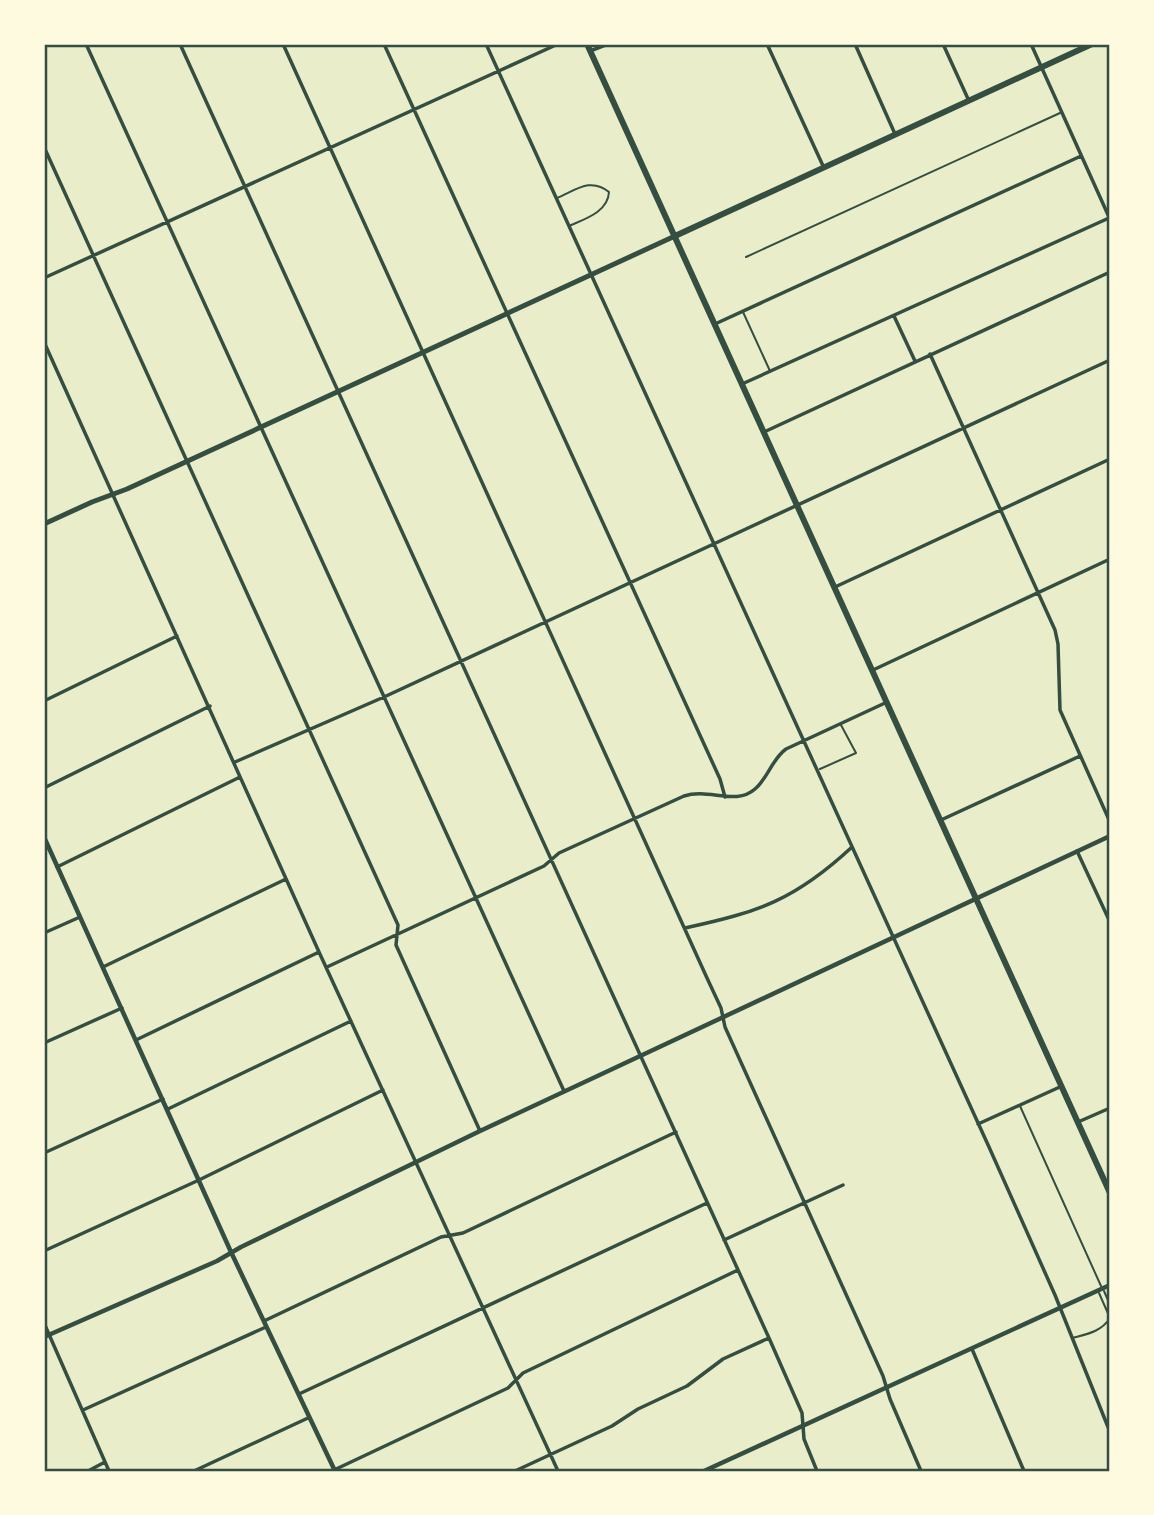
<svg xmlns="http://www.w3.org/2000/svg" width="1154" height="1515" font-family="Jost,sans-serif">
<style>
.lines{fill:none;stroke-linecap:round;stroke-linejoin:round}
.service{stroke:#344e41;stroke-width:2}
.minor{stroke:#344e41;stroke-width:3.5}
.tertiary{stroke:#344e41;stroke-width:4.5}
.secondary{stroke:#344e41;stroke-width:5}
.primary{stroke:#344e41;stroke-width:6}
.neatline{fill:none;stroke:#344e41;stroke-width:2.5}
</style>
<rect width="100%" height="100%" fill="#e9edc9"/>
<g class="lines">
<path class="service" d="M 557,198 C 576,190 591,177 609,192 C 608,212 585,219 569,226
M 746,257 L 1060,113
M 743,312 L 770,371
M 820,769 L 856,753 L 841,725
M 1020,1106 L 1101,1286
M 1104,1291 L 1110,1305
M 1072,1338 C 1087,1334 1101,1332 1110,1318 L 1099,1293"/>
<path class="minor" d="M 86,44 L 564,1091
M 180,44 L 769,1338 L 802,1413 L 804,1439 L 817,1471
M 283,44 L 707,978 L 721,1008 L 725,1027 L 883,1376 L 890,1399 L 921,1471
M 384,44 L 720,779 L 725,797
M 486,44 L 989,1147 L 1055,1295 L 1110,1432
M 767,44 L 824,168
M 855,44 L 895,134
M 943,44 L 969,101
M 1031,44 L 1109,217
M 590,51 L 608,44
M 44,147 L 398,925 L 396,945 L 480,1131
M 44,278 L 558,44
M 894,316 L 915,361
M 715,324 L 1081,156
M 44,342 L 319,952 L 558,1471
M 930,354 L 1055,630 L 1058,644 L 1060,710 L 1110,822
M 742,384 L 1109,218
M 764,432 L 1110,272
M 835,587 L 1110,459
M 873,670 L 1110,559
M 44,701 L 177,636
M 235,762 L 384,697 L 1110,360
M 44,788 L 210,706
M 941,820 L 1080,756
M 1077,851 L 1110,922
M 57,867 L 240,777
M 685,928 C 759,912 795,900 852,847
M 44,933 L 80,917
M 103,967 L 286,879
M 327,967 L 544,866 L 559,853 L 684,796 C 709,788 736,806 755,789 C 768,778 772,759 786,749 L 885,703
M 136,1040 L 319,952
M 44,1043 L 122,1008
M 168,1109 L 351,1021
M 1078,1122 L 1110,1108
M 978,1124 L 1062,1086
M 44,1153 L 163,1099
M 724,1240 L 843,1185
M 44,1251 L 199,1180 L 383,1090
M 264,1321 L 441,1237 L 463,1233 L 676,1132
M 44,1323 L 109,1471
M 972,1349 L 1024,1471
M 299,1394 L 707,1203
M 83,1410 L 266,1327
M 334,1470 L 508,1388 L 523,1373 L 738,1270
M 88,1471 L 105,1462
M 194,1471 L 308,1418
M 515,1471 L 612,1426 L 638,1409 L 687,1386 L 723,1359 L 769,1338"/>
<path class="tertiary" d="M 44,837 L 231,1252 L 335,1471
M 44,1337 L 217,1261 L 241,1247 L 480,1131 L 1110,836
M 704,1471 L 1110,1285"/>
<path class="secondary" d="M 44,524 L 92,502 L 127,489 L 675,236"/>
<path class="primary" d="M 587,44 L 1110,1193
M 675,236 L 1092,44"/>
</g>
<rect width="1154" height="1515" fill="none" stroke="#fefae0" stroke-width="91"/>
<rect x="46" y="46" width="1062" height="1424" class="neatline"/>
</svg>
